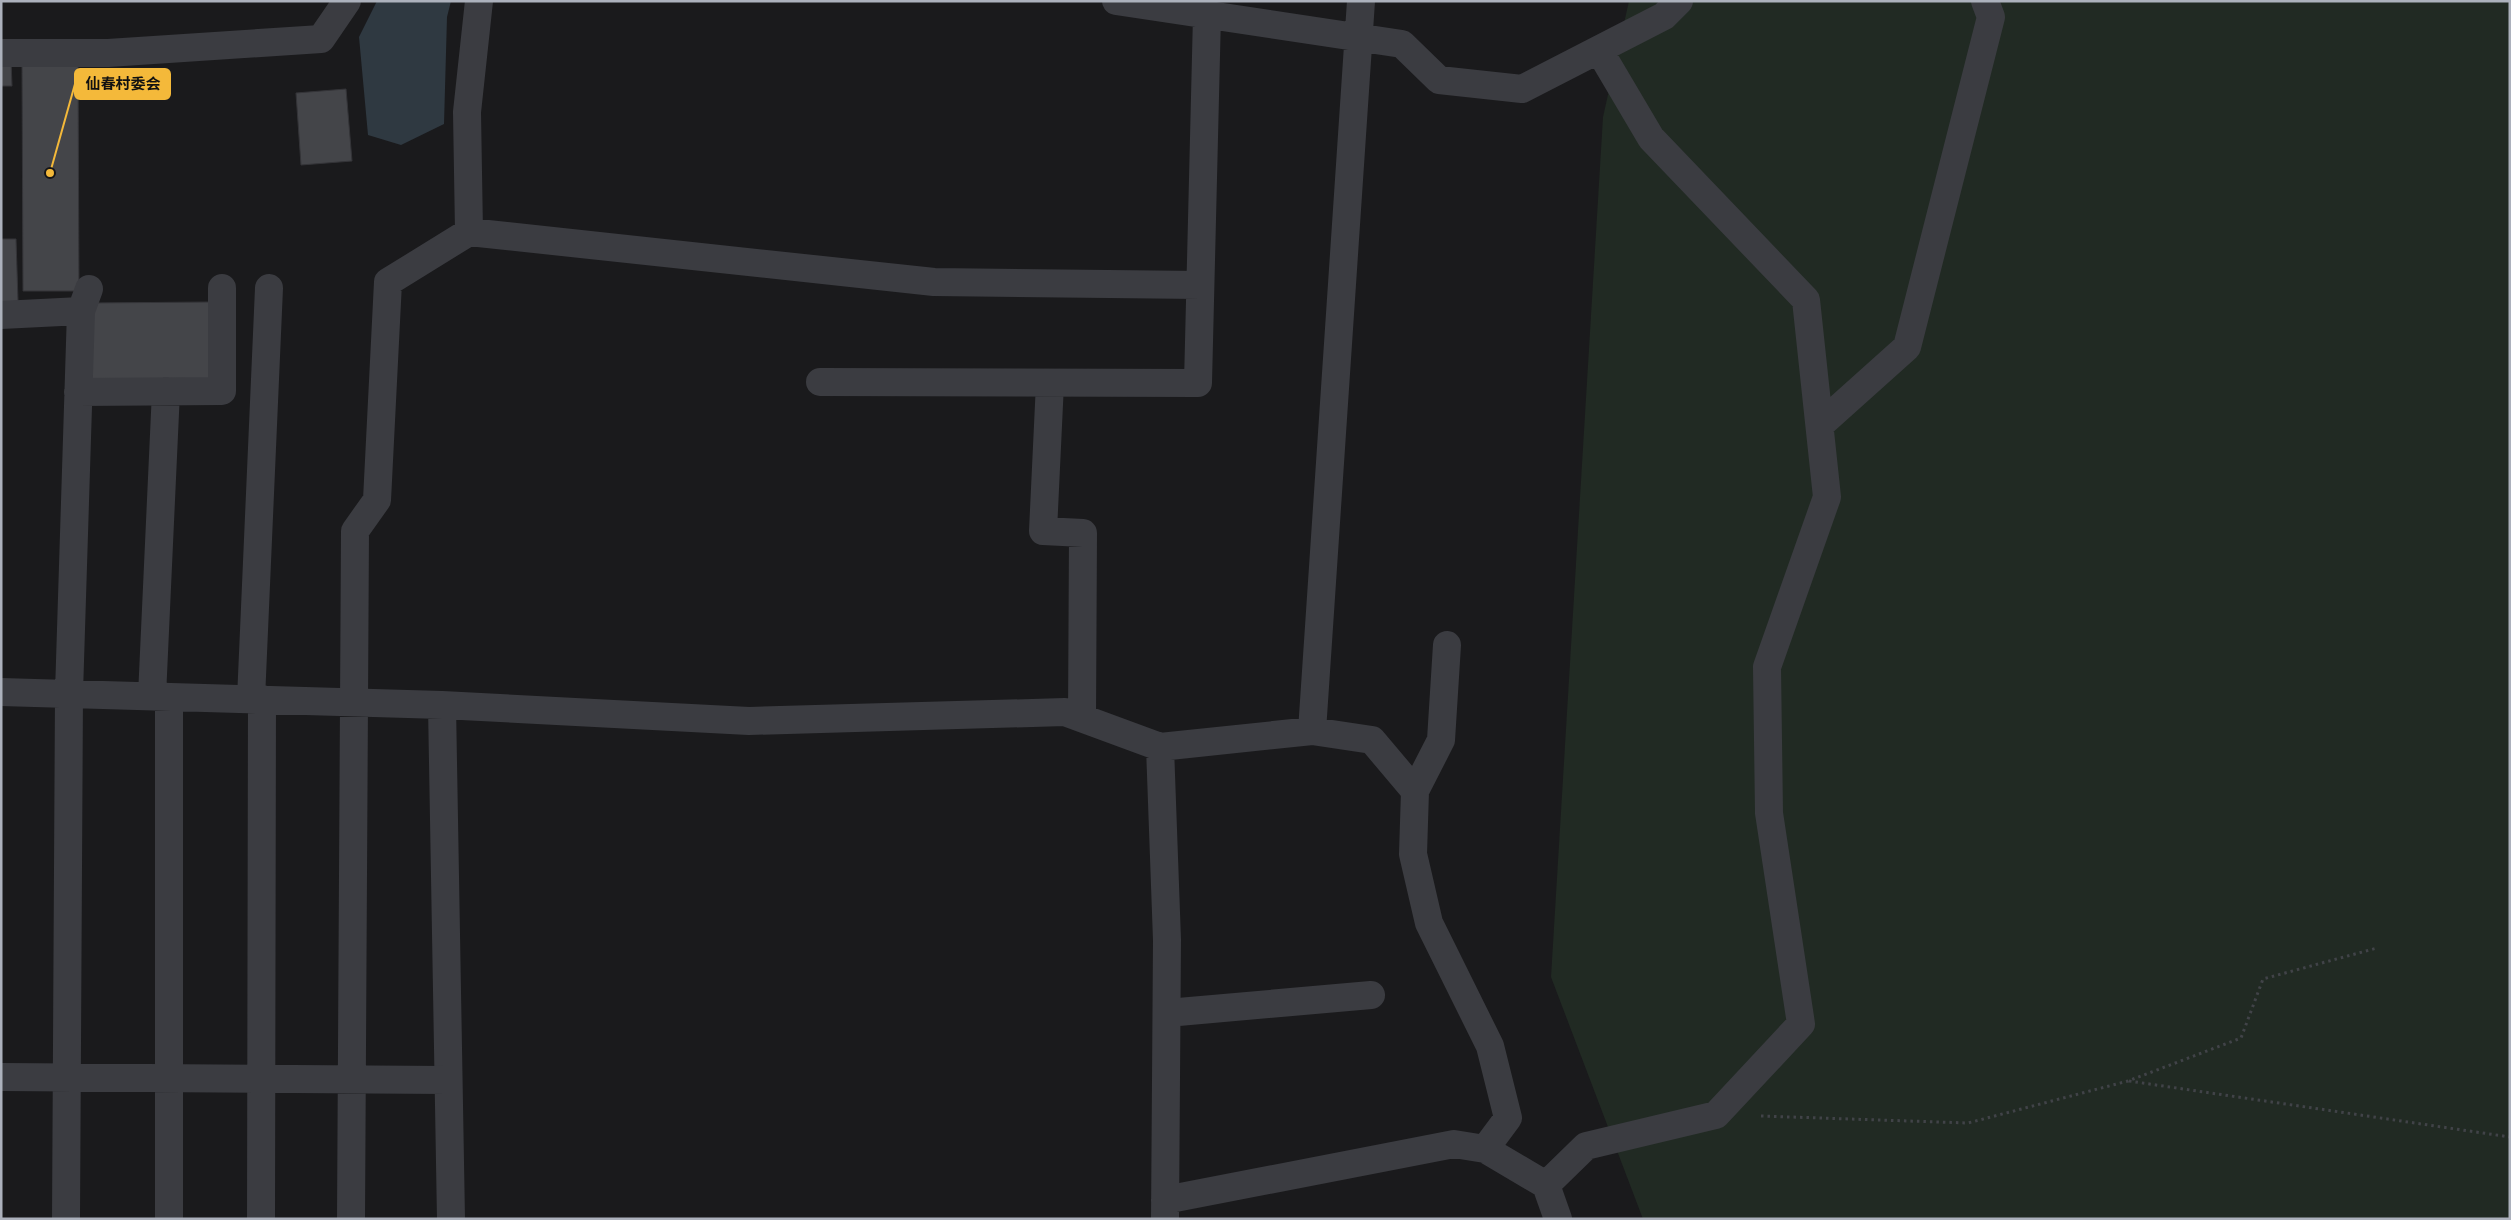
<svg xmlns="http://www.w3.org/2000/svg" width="2511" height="1220" font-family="'PT Sans Narrow','Noto Sans SC',sans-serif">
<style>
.green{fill:#212a23}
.water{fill:#2f3941}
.building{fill:#444549;stroke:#343438}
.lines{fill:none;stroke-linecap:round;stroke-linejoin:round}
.path{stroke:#414348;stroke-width:3;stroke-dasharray:2.5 4;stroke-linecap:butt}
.minor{stroke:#3b3c41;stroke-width:28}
.leader{fill:none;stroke:#f4b93a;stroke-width:2}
.callout-dot{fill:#f4b93a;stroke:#151517;stroke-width:2}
.callout{fill:#f4b93a;stroke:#f4b93a;stroke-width:2}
.callout-label{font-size:15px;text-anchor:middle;font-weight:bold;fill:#111}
</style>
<rect width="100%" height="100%" fill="#1a1a1c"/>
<path class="green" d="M 1629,1 L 2510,1 L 2510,1219 L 1643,1219 L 1551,977 L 1603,117 Z"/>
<path class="water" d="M 377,1 L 451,1 L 447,17 L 444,124 L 401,145 L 368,135 L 359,37 Z"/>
<path class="building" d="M 1,60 L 11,60 L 12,86 L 1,86 Z
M 78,64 L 79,291 L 23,291 L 22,65 Z
M 346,89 L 352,161 L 301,165 L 296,93 Z
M 1,239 L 16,239 L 18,301 L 1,302 Z
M 209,302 L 210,381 L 92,382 L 91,303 Z"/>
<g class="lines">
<path class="path" d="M 2129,1081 L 2510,1137
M 1761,1116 L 1968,1123 L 2128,1081 L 2241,1038 L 2263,979 L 2377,948"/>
<path class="minor" d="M 1116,1 L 1402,44 L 1439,80 L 1522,89 L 1664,16 L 1679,1
M 1,53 L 108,53 L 321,39 L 347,1
M 469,232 L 467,112 L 479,1
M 1,315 L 81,311 L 89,289
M 820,382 L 1198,383 L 1207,15
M 1050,383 L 1043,531 L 1083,533 L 1082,718
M 78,392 L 222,391 L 222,288
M 1820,425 L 1907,347 L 1991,17 L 1985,1
M 1447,645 L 1441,740 L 1415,791 L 1413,854 L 1429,923 L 1490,1046 L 1508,1118 L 1485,1149
M 1,692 L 442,705 L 749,721 L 1065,712 L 1160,747 L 1312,731 L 1372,740 L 1415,791
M 152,696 L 166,391
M 251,699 L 269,288
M 442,705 L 451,1219
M 1312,731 L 1361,1
M 1160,747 L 1167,940 L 1165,1219
M 1167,1013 L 1371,995
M 1,1077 L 448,1080
M 1546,1185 L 1586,1146 L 1716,1115 L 1801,1024 L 1769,813 L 1767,667 L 1827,497 L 1806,300 L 1651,138 L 1599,50
M 1165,1200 L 1454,1144 L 1485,1149 L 1546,1185 L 1558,1219
M 66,1219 L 69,693 L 81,311
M 169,1219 L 169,697
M 261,1219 L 262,699
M 351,1219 L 355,531 L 377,500 L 388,282 L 469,232 L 934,282 L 1200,285"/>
</g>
<path class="leader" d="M50 173L75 84"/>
<circle class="callout-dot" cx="50" cy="173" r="5"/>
<rect class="callout" x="75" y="69" width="95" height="30" rx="5"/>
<g class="callout-label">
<text x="123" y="89">仙春村委会</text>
</g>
<rect width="2511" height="1220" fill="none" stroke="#acb1bc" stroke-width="5"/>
</svg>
